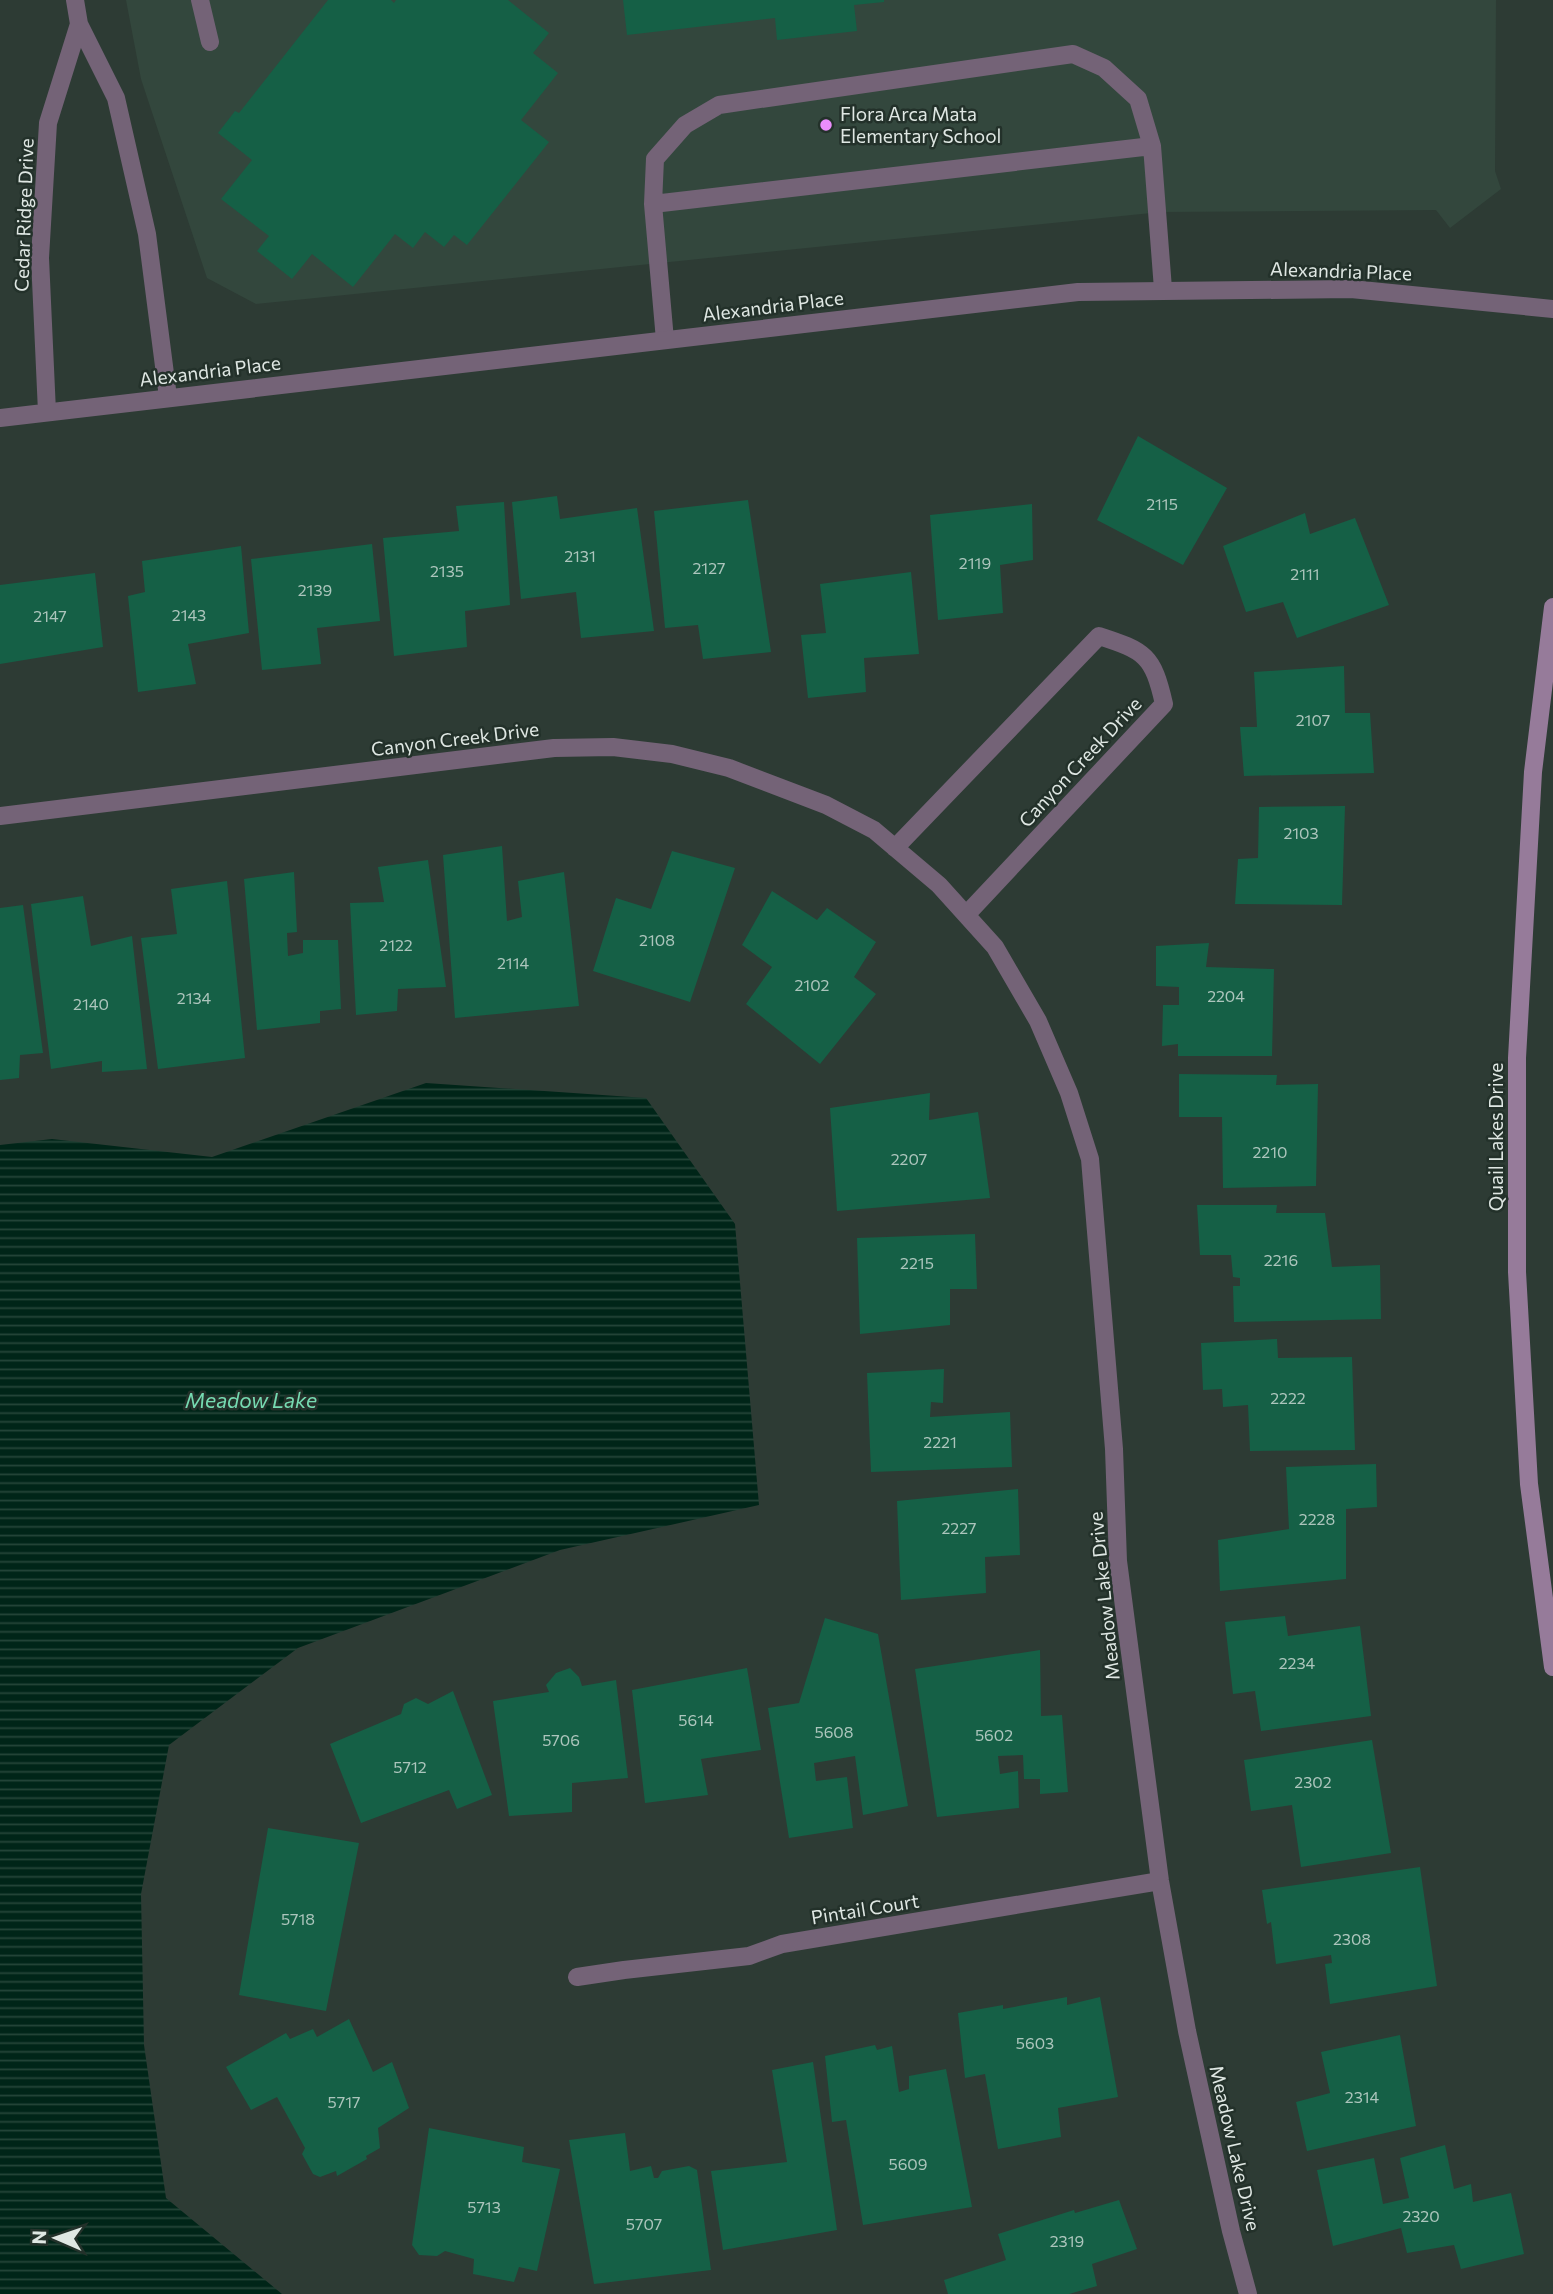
<svg xmlns="http://www.w3.org/2000/svg" width="1553" height="2294" font-family="Commissioner,sans-serif">
<style>
.built{fill:#33473d}
.water{fill:url(#water-rules)}
.building{fill:#156046}
.lines{fill:none;stroke-linecap:round;stroke-linejoin:round}
.service{stroke:#746377;stroke-width:18}
.minor{stroke:#746377;stroke-width:18}
.secondary{stroke:#967b9a;stroke-width:18}
.poi-dot{fill:#eb8dfc;stroke:#23312a;stroke-width:2.5}
.labels{text-anchor:middle;stroke-width:5;stroke-linejoin:round;paint-order:stroke}
.number-label{font-size:16px;fill:#acc5bc}
.poi-label{font-size:19px;fill:#dfe7e3;stroke:#23312a;text-anchor:start}
.street-label{font-size:19px;fill:#dfe7e3;stroke:#23312a}
.water-label{font-size:21px;font-style:italic;fill:#76dab1;stroke:#23312a}
</style>
<defs>
<pattern id="water-rules" width="6" height="5" patternUnits="userSpaceOnUse" patternTransform="scale(1.75)"><rect width="6" height="5" fill="#002518"/><path d="M0 2.5h6" fill="none" stroke="#254539"/></pattern>
</defs>
<rect width="100%" height="100%" fill="#2d3b34"/>
<path class="built" d="M 126,0 L 1496,0 L 1495,171 L 1501,189 L 1450,228 L 1436,210 L 1161,212 L 256,304 L 207,278 L 141,79 Z"/>
<path class="water" d="M 426,1083 L 646,1098 L 735,1224 L 759,1505 L 560,1550 L 298,1648 L 169,1745 L 141,1894 L 144,2045 L 166,2198 L 282,2294 L 0,2294 L 0,1145 L 52,1139 L 212,1157 Z"/>
<path class="building" d="M 328,0 L 391,0 L 394,3 L 396,0 L 508,0 L 549,33 L 533,53 L 558,73 L 521,120 L 549,142 L 467,245 L 454,235 L 444,247 L 425,232 L 413,248 L 395,234 L 353,287 L 312,254 L 292,279 L 257,251 L 269,236 L 221,199 L 252,160 L 218,133 L 235,111 L 239,113 Z
M 623,0 L 884,0 L 884,2 L 854,5 L 857,31 L 777,40 L 775,18 L 627,35 Z
M 1138,436 L 1227,488 L 1183,565 L 1097,520 Z
M 557,496 L 560,519 L 637,508 L 654,631 L 581,638 L 576,592 L 521,599 L 512,502 Z
M 748,500 L 771,652 L 703,659 L 698,625 L 665,628 L 654,511 Z
M 504,502 L 510,605 L 465,611 L 467,647 L 394,656 L 383,538 L 459,531 L 456,506 Z
M 1032,504 L 1033,560 L 1000,565 L 1003,613 L 938,620 L 930,515 Z
M 1305,513 L 1310,534 L 1355,518 L 1389,605 L 1297,638 L 1283,602 L 1246,612 L 1223,546 Z
M 372,544 L 380,621 L 317,628 L 321,664 L 262,670 L 251,559 Z
M 241,546 L 249,633 L 188,644 L 196,684 L 138,692 L 128,596 L 145,592 L 142,561 Z
M 911,572 L 919,654 L 864,658 L 866,692 L 808,698 L 801,635 L 826,633 L 820,584 Z
M 95,573 L 103,647 L 0,664 L 0,585 Z
M 1344,666 L 1345,713 L 1370,713 L 1374,773 L 1244,776 L 1240,727 L 1257,727 L 1254,672 Z
M 1345,806 L 1342,905 L 1235,904 L 1238,859 L 1258,858 L 1259,807 Z
M 502,846 L 507,921 L 522,917 L 518,881 L 564,872 L 579,1006 L 455,1018 L 443,855 Z
M 672,851 L 735,868 L 690,1002 L 593,971 L 616,898 L 651,909 Z
M 428,860 L 446,987 L 398,989 L 397,1011 L 356,1015 L 350,903 L 384,902 L 378,867 Z
M 294,872 L 297,932 L 287,933 L 288,956 L 303,953 L 303,940 L 338,940 L 341,1009 L 320,1011 L 320,1023 L 257,1030 L 244,879 Z
M 227,881 L 245,1058 L 158,1069 L 141,938 L 177,934 L 171,889 Z
M 772,891 L 817,920 L 827,908 L 876,942 L 854,977 L 876,994 L 820,1064 L 746,1004 L 772,967 L 742,945 Z
M 83,896 L 91,946 L 132,936 L 147,1069 L 102,1072 L 102,1061 L 51,1069 L 31,904 Z
M 23,905 L 43,1053 L 20,1055 L 19,1078 L 0,1080 L 0,908 Z
M 1209,943 L 1206,967 L 1274,969 L 1272,1056 L 1178,1056 L 1178,1044 L 1162,1046 L 1163,1005 L 1179,1005 L 1179,987 L 1156,986 L 1156,946 Z
M 1179,1074 L 1277,1075 L 1276,1085 L 1318,1084 L 1316,1186 L 1223,1188 L 1222,1117 L 1179,1117 Z
M 930,1093 L 929,1120 L 978,1112 L 990,1198 L 837,1211 L 830,1108 Z
M 1197,1205 L 1277,1205 L 1276,1213 L 1325,1213 L 1332,1267 L 1380,1265 L 1381,1319 L 1234,1322 L 1233,1286 L 1240,1286 L 1240,1278 L 1233,1277 L 1231,1255 L 1200,1255 Z
M 975,1234 L 977,1289 L 950,1289 L 950,1325 L 860,1334 L 857,1238 Z
M 1277,1339 L 1278,1358 L 1352,1357 L 1355,1450 L 1250,1451 L 1248,1405 L 1223,1407 L 1222,1389 L 1203,1390 L 1201,1343 Z
M 944,1369 L 943,1403 L 931,1402 L 930,1417 L 1010,1412 L 1012,1467 L 871,1472 L 867,1373 Z
M 1376,1464 L 1377,1507 L 1346,1509 L 1346,1579 L 1220,1591 L 1218,1540 L 1289,1529 L 1286,1467 Z
M 1018,1489 L 1020,1555 L 985,1557 L 986,1593 L 901,1600 L 897,1501 Z
M 1285,1616 L 1288,1636 L 1360,1626 L 1371,1716 L 1261,1731 L 1255,1691 L 1233,1694 L 1225,1622 Z
M 825,1618 L 878,1634 L 908,1806 L 863,1815 L 855,1756 L 814,1763 L 816,1781 L 847,1777 L 853,1828 L 789,1838 L 768,1708 L 799,1703 Z
M 1040,1650 L 1041,1716 L 1062,1715 L 1068,1792 L 1040,1794 L 1040,1779 L 1024,1779 L 1023,1755 L 998,1756 L 1000,1774 L 1018,1771 L 1019,1808 L 937,1817 L 915,1669 Z
M 570,1668 L 579,1677 L 582,1686 L 616,1680 L 628,1778 L 572,1783 L 572,1812 L 509,1816 L 493,1701 L 549,1692 L 546,1685 L 556,1673 Z
M 747,1668 L 761,1750 L 701,1759 L 708,1795 L 645,1803 L 632,1690 Z
M 453,1691 L 492,1795 L 457,1809 L 449,1790 L 361,1823 L 330,1744 L 401,1714 L 404,1704 L 416,1698 L 428,1704 Z
M 1372,1740 L 1391,1853 L 1301,1867 L 1292,1805 L 1251,1811 L 1244,1760 Z
M 268,1828 L 359,1843 L 326,2011 L 239,1995 Z
M 1420,1867 L 1437,1986 L 1330,2004 L 1325,1964 L 1332,1963 L 1331,1955 L 1276,1964 L 1271,1922 L 1267,1924 L 1262,1890 Z
M 1067,1997 L 1067,2005 L 1100,1997 L 1118,2097 L 1058,2108 L 1061,2137 L 998,2149 L 985,2074 L 965,2078 L 958,2013 L 1003,2005 L 1003,2009 Z
M 349,2019 L 373,2072 L 392,2062 L 409,2108 L 378,2128 L 380,2148 L 366,2156 L 367,2159 L 337,2176 L 336,2171 L 320,2177 L 313,2174 L 302,2154 L 305,2148 L 277,2097 L 251,2110 L 226,2067 L 286,2033 L 290,2039 L 313,2029 L 317,2037 Z
M 1400,2035 L 1416,2126 L 1307,2151 L 1296,2102 L 1330,2093 L 1321,2052 Z
M 875,2045 L 877,2050 L 892,2046 L 899,2092 L 909,2089 L 909,2076 L 946,2069 L 972,2207 L 863,2225 L 846,2120 L 832,2122 L 825,2056 Z
M 813,2062 L 837,2230 L 723,2250 L 711,2171 L 787,2162 L 772,2070 Z
M 429,2128 L 524,2147 L 522,2162 L 560,2169 L 537,2271 L 519,2267 L 514,2282 L 473,2274 L 474,2259 L 445,2251 L 437,2256 L 419,2255 L 412,2245 Z
M 625,2133 L 630,2171 L 651,2166 L 654,2178 L 658,2178 L 662,2171 L 689,2166 L 697,2170 L 711,2270 L 594,2284 L 569,2140 Z
M 1445,2145 L 1454,2189 L 1471,2184 L 1473,2202 L 1511,2193 L 1524,2254 L 1461,2269 L 1454,2245 L 1407,2253 L 1401,2228 L 1333,2246 L 1317,2170 L 1374,2158 L 1383,2204 L 1409,2198 L 1400,2158 Z
M 1119,2200 L 1137,2249 L 1092,2264 L 1097,2286 L 1069,2294 L 948,2294 L 944,2280 L 1006,2260 L 998,2234 L 1074,2210 L 1075,2213 Z"/>
<g class="lines">
<path class="service" d="M 200,0 L 210,42
M 653,204 L 1152,146
M 665,340 L 653,204 L 655,159 L 685,125 L 719,105 L 1073,54 L 1104,68 L 1138,99 L 1152,146 L 1163,289"/>
<path class="minor" d="M 75,0 L 79,24 L 116,98 L 147,234 L 168,397
M 47,412 L 40,258 L 48,123 L 79,24
M 0,418 L 1078,292 L 1351,289 L 1553,309
M 0,816 L 554,748 L 613,747 L 672,754 L 729,768 L 826,805 L 874,830 L 939,885 L 995,947 L 1038,1021 L 1069,1093 L 1090,1159 L 1114,1449 L 1118,1561 L 1160,1881 L 1187,2031 L 1231,2231 L 1248,2294
M 895,848 L 1099,636 C 1145,651 1153,655 1164,704 L 966,915
M 577,1977 L 624,1970 L 749,1956 L 782,1944 L 1160,1881"/>
<path class="secondary" d="M 1553,607 L 1533,772 L 1517,1058 L 1517,1272 L 1529,1484 L 1553,1667"/>
</g>
<circle class="poi-dot" cx="826" cy="125" r="7"/>
<g class="labels">
<g class="number-label">
<text x="1162" y="510">2115</text>
<text x="580" y="562">2131</text>
<text x="975" y="569">2119</text>
<text x="709" y="574">2127</text>
<text x="447" y="577">2135</text>
<text x="1305" y="580">2111</text>
<text x="315" y="596">2139</text>
<text x="189" y="621">2143</text>
<text x="50" y="622">2147</text>
<text x="1313" y="726">2107</text>
<text x="1301" y="839">2103</text>
<text x="657" y="946">2108</text>
<text x="396" y="951">2122</text>
<text x="513" y="969">2114</text>
<text x="812" y="991">2102</text>
<text x="1226" y="1002">2204</text>
<text x="194" y="1004">2134</text>
<text x="91" y="1010">2140</text>
<text x="1270" y="1158">2210</text>
<text x="909" y="1165">2207</text>
<text x="1281" y="1266">2216</text>
<text x="917" y="1269">2215</text>
<text x="1288" y="1404">2222</text>
<text x="940" y="1448">2221</text>
<text x="1317" y="1525">2228</text>
<text x="959" y="1534">2227</text>
<text x="1297" y="1669">2234</text>
<text x="696" y="1726">5614</text>
<text x="834" y="1738">5608</text>
<text x="994" y="1741">5602</text>
<text x="561" y="1746">5706</text>
<text x="410" y="1773">5712</text>
<text x="1313" y="1788">2302</text>
<text x="298" y="1925">5718</text>
<text x="1352" y="1945">2308</text>
<text x="1035" y="2049">5603</text>
<text x="1362" y="2103">2314</text>
<text x="344" y="2108">5717</text>
<text x="908" y="2170">5609</text>
<text x="484" y="2213">5713</text>
<text x="1421" y="2222">2320</text>
<text x="644" y="2230">5707</text>
<text x="1067" y="2247">2319</text>
</g>
<g class="poi-label">
<text x="840" y="121">Flora Arca Mata<tspan x="840" dy="22">Elementary School</tspan></text>
</g>
<g class="street-label">
<text transform="translate(24 215) rotate(-88)" y="7">Cedar Ridge Drive</text>
<text transform="translate(1341 271) rotate(2)" y="7">Alexandria Place</text>
<text transform="translate(773 306) rotate(-7)" y="7">Alexandria Place</text>
<text transform="translate(210 371) rotate(-7)" y="7">Alexandria Place</text>
<text transform="translate(455 739) rotate(-7)" y="7">Canyon Creek Drive</text>
<text transform="translate(1080 762) rotate(-47)" y="7">Canyon Creek Drive</text>
<text transform="translate(1496 1137) rotate(-90)" y="7">Quail Lakes Drive</text>
<text transform="translate(1104 1596) rotate(-96)" y="7">Meadow Lake Drive</text>
<text transform="translate(865 1909) rotate(-9)" y="7">Pintail Court</text>
<text transform="translate(1235 2148) rotate(77)" y="7">Meadow Lake Drive</text>
</g>
<g class="water-label">
<text x="251" y="1408">Meadow Lake</text>
</g>
</g>
<g transform="translate(56 2238) rotate(272)" stroke="#23312a" stroke-width="5" paint-order="stroke">
<path d="M0-5L12 26L0 18L-12 26Z" fill="#dfe7e3"/>
<text y="-10" font-size="19" font-weight="bold" text-anchor="middle" fill="#dfe7e3">N</text>
</g>
</svg>
